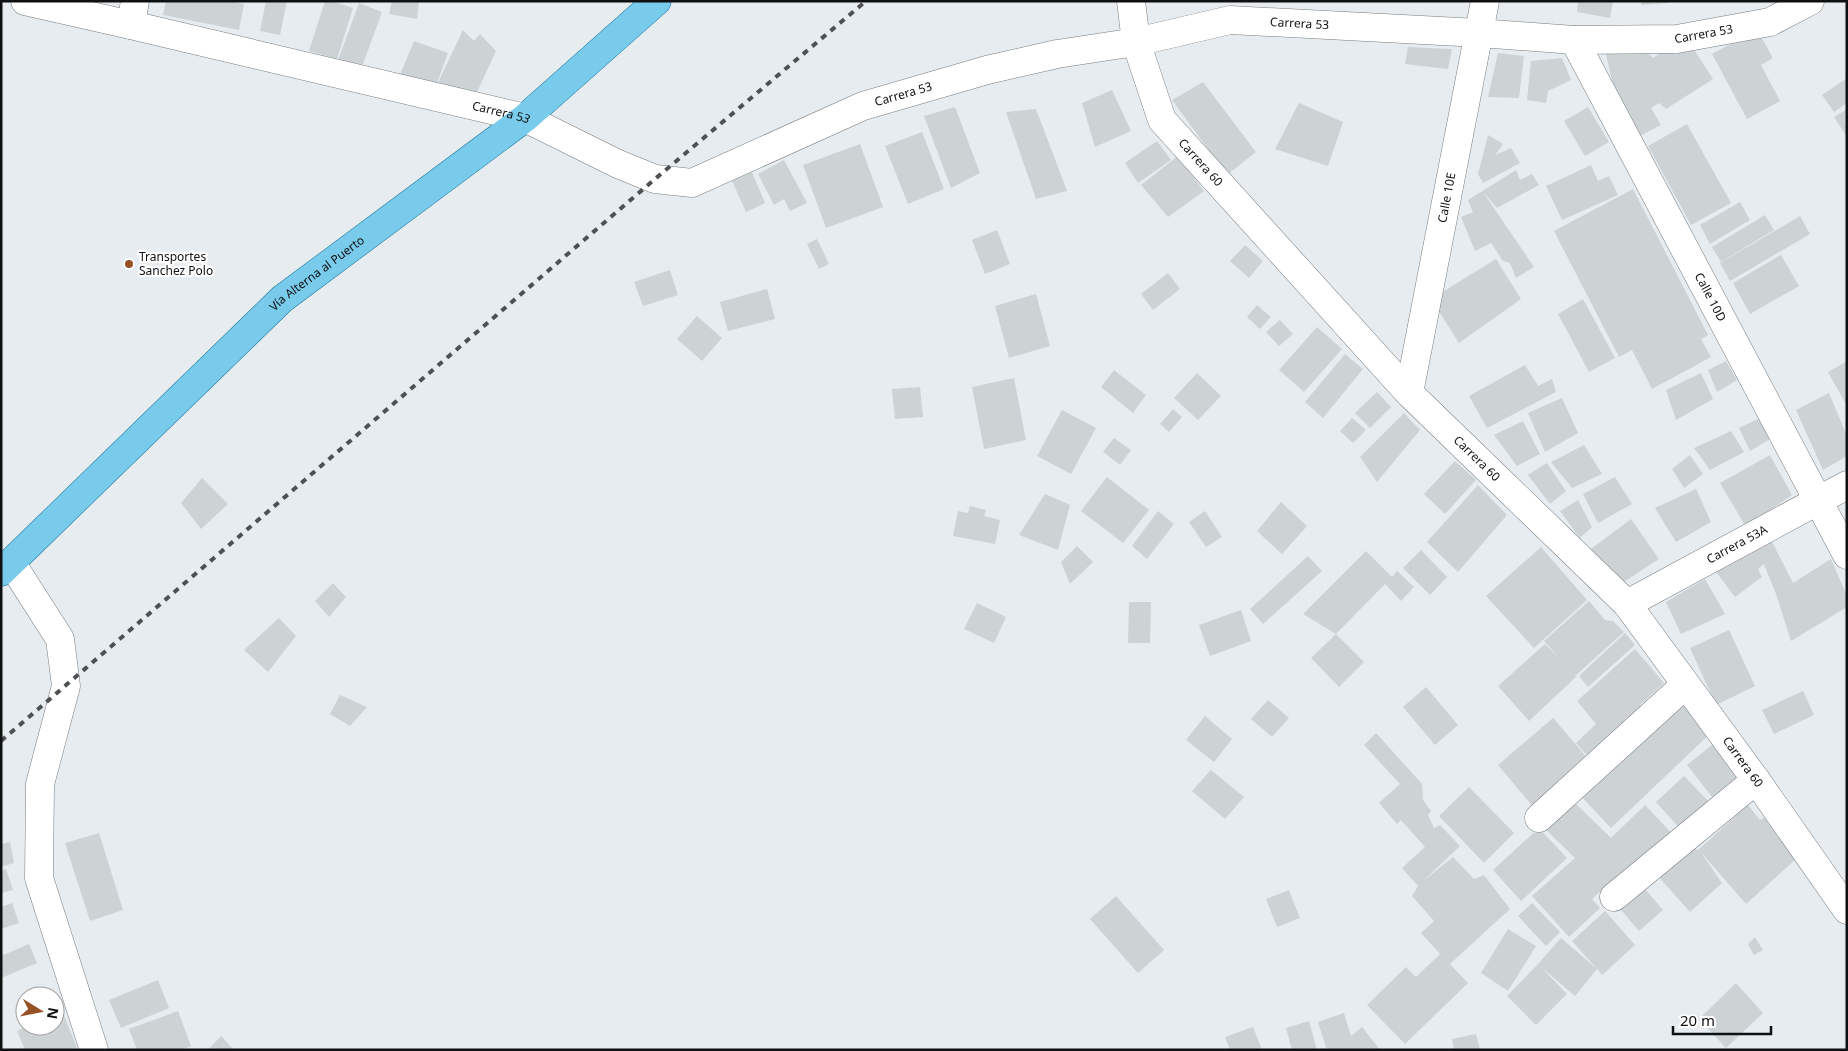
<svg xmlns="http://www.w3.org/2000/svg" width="1848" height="1051" font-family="'Noto Sans',sans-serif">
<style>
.building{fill:#cdd2d5}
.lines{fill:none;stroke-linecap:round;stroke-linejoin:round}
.street-casing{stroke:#787d80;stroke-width:29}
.primary-casing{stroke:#197396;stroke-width:29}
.street{stroke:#fff;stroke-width:28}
.primary{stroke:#79cbeb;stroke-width:28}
.rail{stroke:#4d5152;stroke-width:4;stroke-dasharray:6 6;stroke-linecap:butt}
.poi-dot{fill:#965224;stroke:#fff;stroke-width:2}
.labels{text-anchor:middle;stroke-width:4.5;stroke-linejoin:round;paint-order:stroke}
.street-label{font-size:12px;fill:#0e1011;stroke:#fff}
.poi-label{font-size:12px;fill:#0e1011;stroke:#fff;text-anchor:start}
</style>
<rect width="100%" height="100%" fill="#e6ecef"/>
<path class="building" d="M 166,1 L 229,1 L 244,4 L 239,30 L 163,15 Z
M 266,1 L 287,1 L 280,35 L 260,31 Z
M 325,1 L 332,1 L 353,8 L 337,59 L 309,51 Z
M 392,1 L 419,1 L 417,19 L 389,14 Z
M 1578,1 L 1613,1 L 1610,18 L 1577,12 Z
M 1641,1 L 1668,1 L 1668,3 L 1641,5 Z
M 359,3 L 382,12 L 363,64 L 337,63 Z
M 463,30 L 474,41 L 480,34 L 496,51 L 472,103 L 436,87 Z
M 1757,30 L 1773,58 L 1761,65 L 1780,101 L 1747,119 L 1712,54 Z
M 414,41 L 448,53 L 434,91 L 399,77 Z
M 1691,45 L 1713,79 L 1666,109 L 1659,103 L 1651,108 L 1661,125 L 1636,138 L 1616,98 L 1606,54 L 1647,52 L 1653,58 L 1670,47 L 1675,55 Z
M 1408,47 L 1452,49 L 1448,69 L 1405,64 Z
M 1498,53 L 1524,56 L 1519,98 L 1488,97 Z
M 1562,58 L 1571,80 L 1548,91 L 1546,103 L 1527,100 L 1531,61 Z
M 1847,78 L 1847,103 L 1834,112 L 1822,95 Z
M 1203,82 L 1256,152 L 1227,175 L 1172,100 Z
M 1112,90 L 1131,131 L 1095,147 L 1082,103 Z
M 1299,103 L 1343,122 L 1328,166 L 1275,149 Z
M 955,107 L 980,173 L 951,188 L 924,116 Z
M 1588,107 L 1609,142 L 1585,156 L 1564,121 Z
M 1036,109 L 1067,191 L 1036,199 L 1006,112 Z
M 1847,109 L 1847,137 L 1834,117 Z
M 1687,124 L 1731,203 L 1691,225 L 1648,146 Z
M 922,132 L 944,189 L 908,204 L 885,146 Z
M 1488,135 L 1503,144 L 1495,155 L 1511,148 L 1520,163 L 1483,183 L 1478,174 Z
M 1157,141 L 1171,160 L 1138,183 L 1125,163 Z
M 860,144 L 883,207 L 826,228 L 803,165 Z
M 1178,156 L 1204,191 L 1168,217 L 1141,185 Z
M 784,160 L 807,203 L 790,211 L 784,199 L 774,205 L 758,174 Z
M 1591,165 L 1598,181 L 1609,176 L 1618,195 L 1562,220 L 1546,186 Z
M 1516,170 L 1520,180 L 1532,174 L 1539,185 L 1497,208 L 1483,192 L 1534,267 L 1516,278 L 1510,263 L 1503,261 L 1491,243 L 1475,251 L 1461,217 L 1473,212 L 1468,200 Z
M 752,172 L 765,203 L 746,212 L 732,181 Z
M 1633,189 L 1708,335 L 1701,339 L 1711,357 L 1652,389 L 1632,350 L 1619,357 L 1554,231 Z
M 1740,202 L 1750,220 L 1710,244 L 1700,225 Z
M 1765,215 L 1774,230 L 1721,262 L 1712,247 Z
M 1800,216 L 1810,234 L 1730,281 L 1720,263 Z
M 997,230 L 1010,264 L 985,274 L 972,240 Z
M 817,239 L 829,264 L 819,269 L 807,244 Z
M 1245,245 L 1263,261 L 1249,278 L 1230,261 Z
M 1781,255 L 1799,286 L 1750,314 L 1733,283 Z
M 1496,259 L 1521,299 L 1459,343 L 1431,299 Z
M 670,270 L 678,295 L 643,306 L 634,282 Z
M 1168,273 L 1180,289 L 1153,310 L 1141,294 Z
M 767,289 L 775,319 L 728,331 L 720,302 Z
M 1036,294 L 1050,346 L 1009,358 L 995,306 Z
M 1583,299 L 1615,358 L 1589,372 L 1558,314 Z
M 1257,305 L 1271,317 L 1260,329 L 1247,317 Z
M 697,316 L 722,338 L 702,361 L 677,339 Z
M 1280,320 L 1293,334 L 1279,346 L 1266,332 Z
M 1317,327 L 1342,349 L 1304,392 L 1279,370 Z
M 1345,354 L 1363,369 L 1323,418 L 1305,402 Z
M 1726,361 L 1737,380 L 1717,392 L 1708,370 Z
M 1847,361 L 1847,406 L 1828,372 Z
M 1525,365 L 1538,386 L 1552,379 L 1556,392 L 1487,428 L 1469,396 Z
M 1114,370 L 1146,395 L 1133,413 L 1101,387 Z
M 1197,373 L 1221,396 L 1198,420 L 1174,398 Z
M 1701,373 L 1713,399 L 1676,420 L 1666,390 Z
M 1014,378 L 1026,440 L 984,449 L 972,387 Z
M 920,387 L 923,417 L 895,419 L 892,389 Z
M 1377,392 L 1391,407 L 1370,428 L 1355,413 Z
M 1829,393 L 1847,436 L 1847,456 L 1823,470 L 1796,410 Z
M 1562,398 L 1578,433 L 1545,452 L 1528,413 Z
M 1173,409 L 1182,417 L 1169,432 L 1160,424 Z
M 1062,410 L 1096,428 L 1071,474 L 1037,456 Z
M 1404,413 L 1420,430 L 1377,482 L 1360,457 Z
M 1352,418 L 1366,430 L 1353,443 L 1340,431 Z
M 1760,418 L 1770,439 L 1750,451 L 1739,428 Z
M 1523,421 L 1540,454 L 1517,466 L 1494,435 Z
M 1731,431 L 1744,452 L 1710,470 L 1694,448 Z
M 1114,438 L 1131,450 L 1120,465 L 1103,452 Z
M 1584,445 L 1602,474 L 1572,488 L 1551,462 Z
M 1690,455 L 1703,474 L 1684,488 L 1672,469 Z
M 1770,455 L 1792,495 L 1746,527 L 1720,483 Z
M 1455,461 L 1476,480 L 1445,514 L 1424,494 Z
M 1547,463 L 1566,491 L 1550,504 L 1528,475 Z
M 1107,477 L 1149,510 L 1123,543 L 1081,511 Z
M 1615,477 L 1632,504 L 1598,523 L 1583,494 Z
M 202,478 L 228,504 L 201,529 L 181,503 Z
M 1478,485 L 1507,515 L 1458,572 L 1427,542 Z
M 1696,489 L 1711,522 L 1676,542 L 1655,508 Z
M 1045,494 L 1070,505 L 1058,550 L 1019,535 Z
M 1578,500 L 1592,527 L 1580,538 L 1560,511 Z
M 1281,502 L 1307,526 L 1282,554 L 1257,531 Z
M 970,506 L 986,510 L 984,516 L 1000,520 L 995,544 L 953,536 L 958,511 L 968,513 Z
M 1158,511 L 1174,524 L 1147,559 L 1132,546 Z
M 1205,511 L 1222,537 L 1206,547 L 1189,522 Z
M 1631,519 L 1659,559 L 1619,585 L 1591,549 Z
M 1772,542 L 1793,583 L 1831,559 L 1847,596 L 1847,607 L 1791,641 L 1776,594 L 1764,564 L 1758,569 L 1762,577 L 1735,597 L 1713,568 Z
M 1077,546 L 1093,562 L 1070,584 L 1061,562 Z
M 1541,547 L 1587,600 L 1534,648 L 1486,596 Z
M 1421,550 L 1447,577 L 1430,595 L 1403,568 Z
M 1366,551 L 1392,577 L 1397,571 L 1414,587 L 1401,601 L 1385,584 L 1336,634 L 1303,614 Z
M 1308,556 L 1322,571 L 1263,624 L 1250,609 Z
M 1705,579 L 1725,614 L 1681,634 L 1666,602 Z
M 333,583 L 346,597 L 329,617 L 315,601 Z
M 1589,601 L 1605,620 L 1613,621 L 1624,632 L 1575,676 L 1576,677 L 1529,721 L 1498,686 L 1545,644 L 1558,657 L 1544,641 Z
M 1129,602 L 1151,602 L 1150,643 L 1128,643 Z
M 977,603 L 1006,617 L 994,643 L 964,629 Z
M 1241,610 L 1251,641 L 1210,656 L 1199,625 Z
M 279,618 L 296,636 L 268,672 L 244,650 Z
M 1729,630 L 1755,686 L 1716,705 L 1690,648 Z
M 1625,633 L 1635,645 L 1588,687 L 1579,676 Z
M 1336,634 L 1364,662 L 1339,687 L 1311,658 Z
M 1635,649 L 1664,683 L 1640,705 L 1647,711 L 1591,760 L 1576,743 L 1596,724 L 1577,701 Z
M 1426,687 L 1458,725 L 1435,745 L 1403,707 Z
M 1803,691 L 1814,715 L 1774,734 L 1762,710 Z
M 1680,692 L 1715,729 L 1611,828 L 1576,791 Z
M 340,695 L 367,707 L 350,726 L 330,714 Z
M 1268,700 L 1289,718 L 1272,737 L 1251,719 Z
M 1205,716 L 1232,739 L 1214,762 L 1186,740 Z
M 1553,718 L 1590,761 L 1535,809 L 1498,765 Z
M 1376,733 L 1422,784 L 1423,800 L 1431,811 L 1428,815 L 1434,828 L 1440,825 L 1460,846 L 1423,881 L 1453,857 L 1474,879 L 1484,875 L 1510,909 L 1450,964 L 1468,983 L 1405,1044 L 1367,1005 L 1406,967 L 1416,977 L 1440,954 L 1421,933 L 1434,921 L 1412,896 L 1418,886 L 1402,868 L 1425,847 L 1401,820 L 1397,824 L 1379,803 L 1400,784 L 1364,745 Z
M 1718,740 L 1743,772 L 1712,797 L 1687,765 Z
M 1211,770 L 1244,797 L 1225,819 L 1192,791 Z
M 1684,776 L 1713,806 L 1684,833 L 1656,802 Z
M 1469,787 L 1514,833 L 1484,863 L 1439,816 Z
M 1571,799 L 1611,838 L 1645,805 L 1677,839 L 1605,887 L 1592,899 L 1600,908 L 1569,937 L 1532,896 L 1575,858 L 1544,828 Z
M 1748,805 L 1760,820 L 1769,815 L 1794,843 L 1787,849 L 1796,859 L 1746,904 L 1700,851 L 1722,883 L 1690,912 L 1658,876 L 1691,847 L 1698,850 Z
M 1539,828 L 1567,858 L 1521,901 L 1493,870 Z
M 99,833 L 123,910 L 90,921 L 65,843 Z
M 10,842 L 14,863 L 1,867 L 1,844 Z
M 6,869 L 13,890 L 1,893 L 1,871 Z
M 1640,883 L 1663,910 L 1639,931 L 1616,904 Z
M 1289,890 L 1300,918 L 1277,927 L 1266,899 Z
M 1116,896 L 1164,950 L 1138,973 L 1090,919 Z
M 12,903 L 19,923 L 1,929 L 1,907 Z
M 1532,903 L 1560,932 L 1546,946 L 1518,916 Z
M 1605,911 L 1635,945 L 1602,975 L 1597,969 L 1575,996 L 1541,967 L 1567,994 L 1536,1025 L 1507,996 L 1538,964 L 1561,938 L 1597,969 L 1572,941 Z
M 1508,929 L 1536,946 L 1508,991 L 1481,973 Z
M 1755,937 L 1763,950 L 1754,955 L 1748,944 Z
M 29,944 L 37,963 L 1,978 L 1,956 Z
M 158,980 L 169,1008 L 121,1028 L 109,1000 Z
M 1736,983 L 1763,1013 L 1726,1048 L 1699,1019 Z
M 54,991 L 78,1050 L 25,1050 L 17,1031 L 27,1026 L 55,1026 L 55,996 L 41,996 Z
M 25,1003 L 25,1021 L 18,1006 Z
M 178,1011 L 191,1046 L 181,1050 L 137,1050 L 129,1029 Z
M 1344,1013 L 1351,1036 L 1362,1027 L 1380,1050 L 1327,1050 L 1318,1022 Z
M 1309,1021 L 1317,1050 L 1292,1050 L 1286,1028 Z
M 1253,1027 L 1262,1050 L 1230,1050 L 1225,1037 Z
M 1476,1034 L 1480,1050 L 1454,1050 L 1452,1039 Z
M 221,1036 L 234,1050 L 208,1050 Z"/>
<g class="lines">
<defs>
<g id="street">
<path id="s1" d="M 25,1 L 131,25 L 525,118 L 618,164 L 655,179 L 692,183 L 863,106 L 987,70 L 1057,54 L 1136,42 L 1230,20 L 1479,33 L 1574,40 L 1677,39 L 1770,22 L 1810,1"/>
<path id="s2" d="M 1131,1 L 1136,42 L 1162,120 L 1409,393 L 1627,604 L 1756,780 L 1847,910"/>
<path d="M 131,25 L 135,1"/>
<path id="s3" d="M 1574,40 L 1847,555"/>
<path id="s4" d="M 1409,393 L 1485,1"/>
<path d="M 12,564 L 60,639 L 66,686 L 40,784 L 39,878 L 94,1050"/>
<path id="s5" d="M 1627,604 L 1847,485"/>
<path d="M 1539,818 L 1685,685"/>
<path d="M 1614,897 L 1756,780"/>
</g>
<g id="primary">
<path id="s6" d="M 1,572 L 282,299 L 525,118 L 657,1"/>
</g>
</defs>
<use href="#street" class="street-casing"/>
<use href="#primary" class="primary-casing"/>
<use href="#street" class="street"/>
<use href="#primary" class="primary"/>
<path class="rail" d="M 1,741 L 655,179 L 866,1"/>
</g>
<circle class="poi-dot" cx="129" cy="264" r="5"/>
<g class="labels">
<g class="street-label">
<text dy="4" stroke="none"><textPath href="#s1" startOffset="1329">Carrera 53</textPath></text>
<text dy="4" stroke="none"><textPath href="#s1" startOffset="1734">Carrera 53</textPath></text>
<text dy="4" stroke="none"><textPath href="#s1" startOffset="924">Carrera 53</textPath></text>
<text dy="4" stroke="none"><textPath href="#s1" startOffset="489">Carrera 53</textPath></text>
<text dy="4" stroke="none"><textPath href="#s2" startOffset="181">Carrera 60</textPath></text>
<text dy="4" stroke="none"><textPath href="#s4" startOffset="199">Calle 10E</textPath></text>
<text dy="4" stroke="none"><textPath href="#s6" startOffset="435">Vía Alterna al Puerto</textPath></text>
<text dy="4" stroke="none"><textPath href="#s3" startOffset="291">Calle 10D</textPath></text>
<text dy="4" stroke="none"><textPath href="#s2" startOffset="586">Carrera 60</textPath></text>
<text dy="4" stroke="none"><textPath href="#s5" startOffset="125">Carrera 53A</textPath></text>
<text dy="4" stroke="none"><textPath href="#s2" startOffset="991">Carrera 60</textPath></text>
</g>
<g class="poi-label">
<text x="139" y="261">Transportes<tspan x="139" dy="14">Sanchez Polo</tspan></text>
</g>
</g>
<rect width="1848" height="1051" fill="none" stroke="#0e1011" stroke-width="5"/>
<g transform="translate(40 1011) rotate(100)"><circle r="24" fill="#ffffff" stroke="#9f9fa0"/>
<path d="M0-4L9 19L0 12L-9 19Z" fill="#965224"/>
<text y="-8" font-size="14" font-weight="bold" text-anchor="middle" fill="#0e1011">N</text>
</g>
<path d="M1673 1026v8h98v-8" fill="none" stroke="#0e1011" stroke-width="2.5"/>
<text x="1680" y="1026" font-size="15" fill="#0e1011" stroke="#ffffff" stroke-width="4" paint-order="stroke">20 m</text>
</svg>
